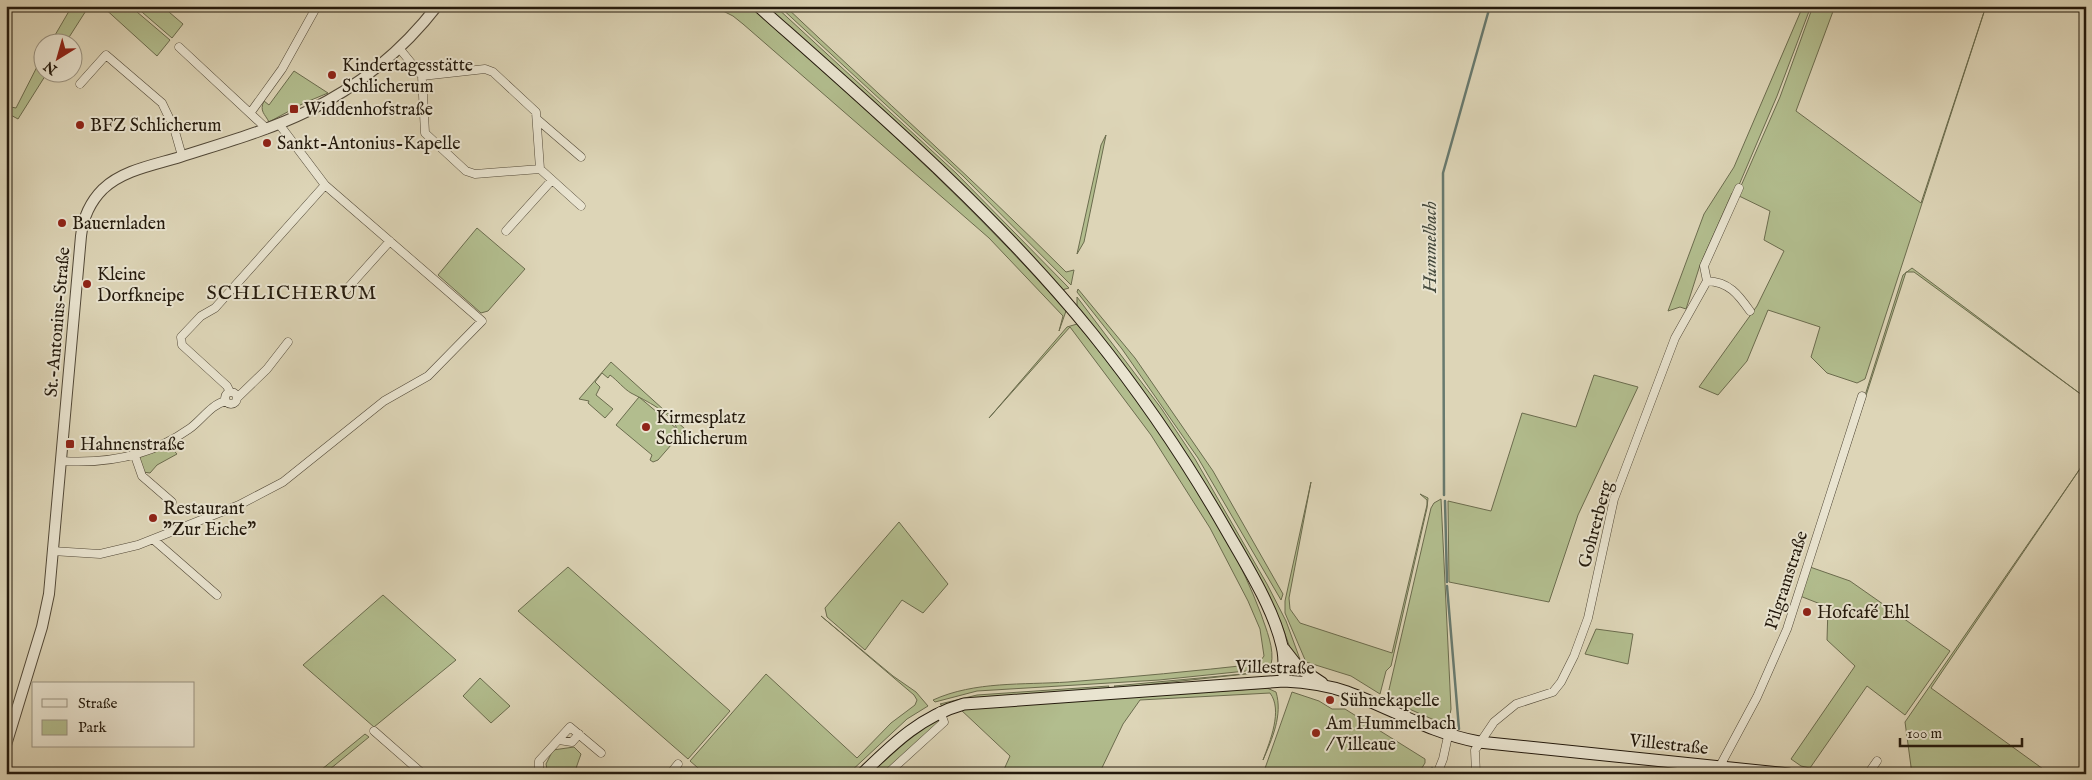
<svg xmlns="http://www.w3.org/2000/svg" width="2092" height="780" font-family="'IM FELL English',serif">
<style>
.green{fill:#b2bd8e;stroke:#6b6c4e}
.lines{fill:none;stroke-linecap:round;stroke-linejoin:round}
.stream{stroke:#67796e;stroke-width:2.5}
.minor-casing{stroke:#524938;stroke-width:9}
.tertiary-casing{stroke:#524938;stroke-width:12}
.secondary-casing{stroke:#241a0d;stroke-width:13}
.minor{stroke:#e9e4d0;stroke-width:8}
.tertiary{stroke:#e9e4d0;stroke-width:10}
.secondary{stroke:#e9e4d0;stroke-width:11}
.poi-dot{fill:#8f2418;stroke:#e9e4d0;stroke-width:2}
.labels{text-anchor:middle;stroke-width:4;stroke-linejoin:round;paint-order:stroke}
.poi-label{font-size:18px;fill:#241a0d;stroke:#e9e4d0;text-anchor:start}
.street-label{font-size:18px;fill:#241a0d;stroke:#e9e4d0}
.water-label{font-size:19px;font-style:italic;fill:#454a3e;stroke:#e9e4d0}
.quarter-label{font-size:20px;letter-spacing:1px;fill:#241a0d;stroke:#e9e4d0}
</style>
<rect width="100%" height="100%" fill="#ddd5b7"/>
<filter id="stains"><feTurbulence type="fractalNoise" baseFrequency=".004" numOctaves="4"/><feColorMatrix values="0 0 0 0 .2 0 0 0 0 .09 0 0 0 0 .02 0 0 0 .5 -.17"/></filter>
<radialGradient id="worn" r=".72"><stop offset=".6" stop-color="#630" stop-opacity="0"/><stop offset="1" stop-color="#630" stop-opacity=".3"/></radialGradient>
<path class="green" d="M 72,6 L 89,6 L 66,42 L 51,42 Z
M 102,6 L 130,6 L 170,40 L 157,56 Z
M 135,6 L 162,6 L 183,24 L 172,38 Z
M 713,6 L 749,6 C 860,103 969,201 1066,311 L 1059,331 L 1063,316 L 989,238 L 743,24 L 733,16 Z
M 765,6 L 775,6 L 956,173 L 1069,288 L 1062,290 Z
M 779,6 L 785,6 C 879,95 975,181 1066,272 L 1074,270 L 1071,285 L 963,176 Z
M 1803,6 L 1811,6 L 1777,96 L 1736,192 L 1732,193 L 1700,265 L 1686,309 L 1680,307 L 1668,311 L 1704,214 L 1734,167 Z
M 1813,6 L 1835,6 L 1796,111 L 1921,203 L 1986,6 L 1865,379 L 1857,383 L 1827,373 L 1811,357 L 1820,327 L 1768,310 L 1747,361 L 1718,395 L 1699,387 L 1757,306 L 1784,251 L 1764,240 L 1770,211 L 1737,195 L 1780,97 Z
M 42,57 L 42,72 L 47,73 L 18,119 L 7,113 L 11,107 L 16,108 Z
M 294,71 L 328,93 L 304,103 L 269,122 C 265,114 259,111 264,101 L 269,105 Z
M 1106,135 L 1084,242 L 1077,254 L 1101,145 Z
M 477,228 L 525,269 L 488,311 L 481,313 L 438,275 Z
M 1912,268 L 2086,398 L 1914,272 L 1906,272 L 1827,516 L 1903,275 Z
M 1078,289 L 1135,358 L 1213,471 L 1283,594 L 1281,600 L 1198,458 L 1122,349 L 1077,292 Z
M 1077,297 L 1161,408 L 1195,459 L 1267,584 L 1286,621 L 1301,662 L 1300,663 L 1293,656 L 1281,623 L 1262,585 L 1077,307 Z
M 1077,324 C 1145,407 1223,513 1261,614 C 1266,629 1275,649 1271,665 L 1265,669 L 1159,680 L 977,691 L 935,702 L 933,700 C 975,681 1023,685 1068,682 C 1132,677 1195,671 1258,664 L 1264,656 L 1260,629 L 1248,601 L 1210,528 L 1151,435 L 1070,327 L 989,418 L 1067,327 Z
M 611,362 L 685,429 L 658,460 L 653,462 L 650,460 L 652,455 L 616,425 L 639,397 L 677,429 C 671,412 646,401 631,393 C 624,389 617,380 610,375 L 608,378 L 602,373 L 595,382 L 600,387 L 596,395 L 613,409 L 605,418 L 588,403 L 589,401 L 579,399 Z
M 1594,375 L 1638,387 L 1578,515 L 1549,602 L 1449,582 L 1448,501 L 1491,511 L 1522,413 L 1576,427 Z
M 168,444 L 177,454 L 157,465 L 150,473 L 143,472 L 138,458 Z
M 2086,460 L 1931,688 L 2050,774 L 1912,774 L 1905,722 Z
M 1311,482 L 1289,598 L 1290,609 L 1300,623 L 1392,653 L 1427,505 L 1427,500 L 1420,494 L 1428,498 L 1427,508 L 1391,666 L 1386,671 L 1380,694 L 1351,676 L 1306,662 L 1285,613 L 1285,601 Z
M 1441,499 L 1451,709 L 1448,726 L 1391,701 L 1388,694 L 1431,508 L 1434,503 Z
M 899,522 L 948,584 L 923,613 L 902,600 L 865,650 L 827,617 L 825,608 Z
M 568,567 L 730,711 L 688,759 L 518,611 Z
M 1810,567 L 1850,581 L 1950,651 L 1905,715 L 1867,686 L 1810,768 L 1801,766 L 1791,759 L 1855,666 L 1827,640 L 1828,607 L 1800,596 Z
M 383,595 L 456,660 L 374,727 L 303,665 Z
M 821,616 L 893,676 L 916,692 L 928,706 L 907,719 L 848,774 L 705,774 L 690,761 L 766,674 L 857,758 L 891,723 L 915,705 L 917,700 L 914,695 Z
M 1596,629 L 1633,634 L 1628,664 L 1585,654 Z
M 1264,672 L 1117,688 L 1114,686 Z
M 480,678 L 510,706 L 491,723 L 463,696 Z
M 1109,686 L 1107,689 L 974,698 L 943,706 L 940,704 L 977,695 Z
M 1267,688 L 1276,692 C 1283,715 1272,739 1263,760 C 1270,741 1283,710 1270,693 L 1140,700 L 1123,724 L 1099,774 L 1002,774 L 1010,756 L 960,709 Z
M 1292,692 L 1319,701 L 1332,709 L 1345,709 L 1425,759 L 1425,763 L 1418,774 L 1263,774 Z
M 938,717 L 939,723 L 883,774 L 868,774 L 904,740 Z
M 365,734 L 369,737 L 324,774 L 316,774 Z
M 574,747 L 581,754 L 574,774 L 548,774 L 546,764 L 553,750 Z"/>
<g class="lines">
<path class="stream" d="M 1444,495 L 1443,173 L 1490,6
M 1445,501 L 1447,582
M 1447,586 L 1459,729
M 1427,774 L 1432,768"/>
<defs>
<path id="minor" d="M 179,47 L 267,129
M 399,48 L 422,76 L 425,133 L 466,171 L 475,174 L 540,169 L 581,206
M 422,76 L 485,69 L 493,72 L 536,112 L 540,169
M 80,84 L 106,55 L 162,103 L 174,128 L 182,156
M 251,112 L 282,69 L 317,6
M 538,120 L 581,157
M 506,231 L 552,180
M 1707,281 C 1729,282 1738,294 1750,311
M 346,290 L 390,241
M225 398a6 6 0 1 1 12 0a6 6 0 1 1-12 0Z
M 230,392 L 227,386 L 182,345 L 181,337 L 201,316 L 215,308 L 325,185
M 237,398 L 267,369 L 288,342
M 135,456 L 142,476 L 172,502
M 61,461 C 107,464 151,456 189,429 C 201,421 211,404 226,401
M 154,540 L 217,595
M 52,551 L 100,554 L 138,545 L 239,505 L 283,482 L 384,401 L 428,376 L 482,321 L 325,185 L 279,124
M 374,731 L 423,774
M 559,740 L 572,742 L 579,734
M 1720,766 L 1757,697 L 1787,629 L 1862,396
M 542,774 L 539,768 L 539,761 L 570,727 L 601,753
M 670,774 L 678,764
M 887,774 L 944,722 L 940,711
M 1437,774 L 1443,759 L 1448,736
M 1476,774 L 1475,750 L 1494,722 L 1516,704 L 1553,692 L 1561,682 L 1574,656 L 1588,618 L 1614,499 L 1675,338 L 1707,281 L 1704,266 L 1739,188
M 1868,774 L 1877,761"/>
<path id="tertiary" d="M 6,745 L 42,627 L 49,594 L 81,236 C 83,218 90,202 103,189 C 123,170 154,165 180,157 C 223,143 267,131 308,111 C 358,87 403,50 437,6"/>
<path id="secondary" d="M 758,6 C 874,109 994,212 1092,333 C 1141,394 1186,460 1225,528 C 1245,563 1273,607 1282,646 C 1285,657 1284,669 1284,681
M 1284,649 L 1298,667 L 1322,683
M 862,774 C 893,744 921,716 964,704 L 1284,681 C 1305,682 1327,685 1347,692 C 1393,709 1430,733 1479,742 L 1789,774"/>
</defs>
<use href="#minor" class="minor-casing"/>
<use href="#tertiary" class="tertiary-casing"/>
<use href="#secondary" class="secondary-casing"/>
<use href="#minor" class="minor"/>
<use href="#tertiary" class="tertiary"/>
<use href="#secondary" class="secondary"/>
</g>
<g class="poi-dot">
<circle cx="332" cy="75" r="5"/>
<rect x="289" y="104" width="10" height="10" rx="2.5"/>
<circle cx="80" cy="125" r="5"/>
<circle cx="267" cy="143" r="5"/>
<circle cx="62" cy="223" r="5"/>
<circle cx="87" cy="284" r="5"/>
<circle cx="646" cy="427" r="5"/>
<rect x="65" y="439" width="10" height="10" rx="2.5"/>
<circle cx="153" cy="518" r="5"/>
<circle cx="1807" cy="612" r="5"/>
<circle cx="1330" cy="700" r="5"/>
<circle cx="1316" cy="733" r="5"/>
</g>
<g class="labels">
<g class="poi-label">
<text x="342" y="71">Kindertagesstätte<tspan x="342" dy="21">Schlicherum</tspan></text>
<text x="304" y="115">Widdenhofstraße</text>
<text x="90" y="131">BFZ Schlicherum</text>
<text x="277" y="149">Sankt-Antonius-Kapelle</text>
<text x="72" y="229">Bauernladen</text>
<text x="97" y="280">Kleine<tspan x="97" dy="21">Dorfkneipe</tspan></text>
<text x="656" y="423">Kirmesplatz<tspan x="656" dy="21">Schlicherum</tspan></text>
<text x="80" y="450">Hahnenstraße</text>
<text x="163" y="514">Restaurant<tspan x="163" dy="21">"Zur Eiche"</tspan></text>
<text x="1817" y="618">Hofcafé Ehl</text>
<text x="1340" y="706">Sühnekapelle</text>
<text x="1326" y="729">Am Hummelbach<tspan x="1326" dy="21">/ Villeaue</tspan></text>
</g>
<g class="street-label">
<text transform="translate(57 322) rotate(-85)" y="6">St.-Antonius-Straße</text>
<text transform="translate(1595 524) rotate(-75)" y="6">Gohrerberg</text>
<text transform="translate(1786 580) rotate(-72)" y="6">Pilgramstraße</text>
<text transform="translate(1275 667) rotate(1)" y="6">Villestraße</text>
<text transform="translate(1669 744) rotate(6)" y="6">Villestraße</text>
</g>
<g class="water-label">
<text transform="translate(1429 247) rotate(-90)" y="7">Hummelbach</text>
</g>
<g class="quarter-label">
<text x="292" y="299">SCHLICHERUM</text>
</g>
</g>
<rect width="2092" height="780" fill="none" stroke="#ddd5b7" stroke-width="25"/>
<rect x="8" y="8" width="2077" height="765" fill="none" stroke="#241a0d" stroke-width="2.5"/>
<rect x="12" y="12" width="2067" height="755" fill="none" stroke="#241a0d"/>
<rect x="32" y="682" width="162" height="65" fill="#e9e4d0" stroke="#9a9382"/>
<rect x="42" y="699" width="25" height="8" fill="#e9e4d0" stroke="#9a9382"/>
<text x="78" y="708" font-size="15" fill="#241a0d">Straße</text>
<rect x="42" y="720" width="25" height="15" fill="#b2bd8e" stroke="#9a9382"/>
<text x="78" y="732" font-size="15" fill="#241a0d">Park</text>
<g transform="translate(58 58) rotate(217)"><circle r="24" fill="#e9e4d0" stroke="#9a9382"/>
<path d="M0-4L9 19L0 12L-9 19Z" fill="#8f2418"/>
<text y="-8" font-size="14" font-weight="bold" text-anchor="middle" fill="#241a0d">N</text>
</g>
<path d="M1900 738v8h122v-8" fill="none" stroke="#241a0d" stroke-width="2.5"/>
<text x="1907" y="738" font-size="15" fill="#241a0d" stroke="#e9e4d0" stroke-width="4" paint-order="stroke">100 m</text>
<rect width="100%" height="100%" filter="url(#stains)"/>
<rect width="100%" height="100%" fill="url(#worn)"/>
</svg>
